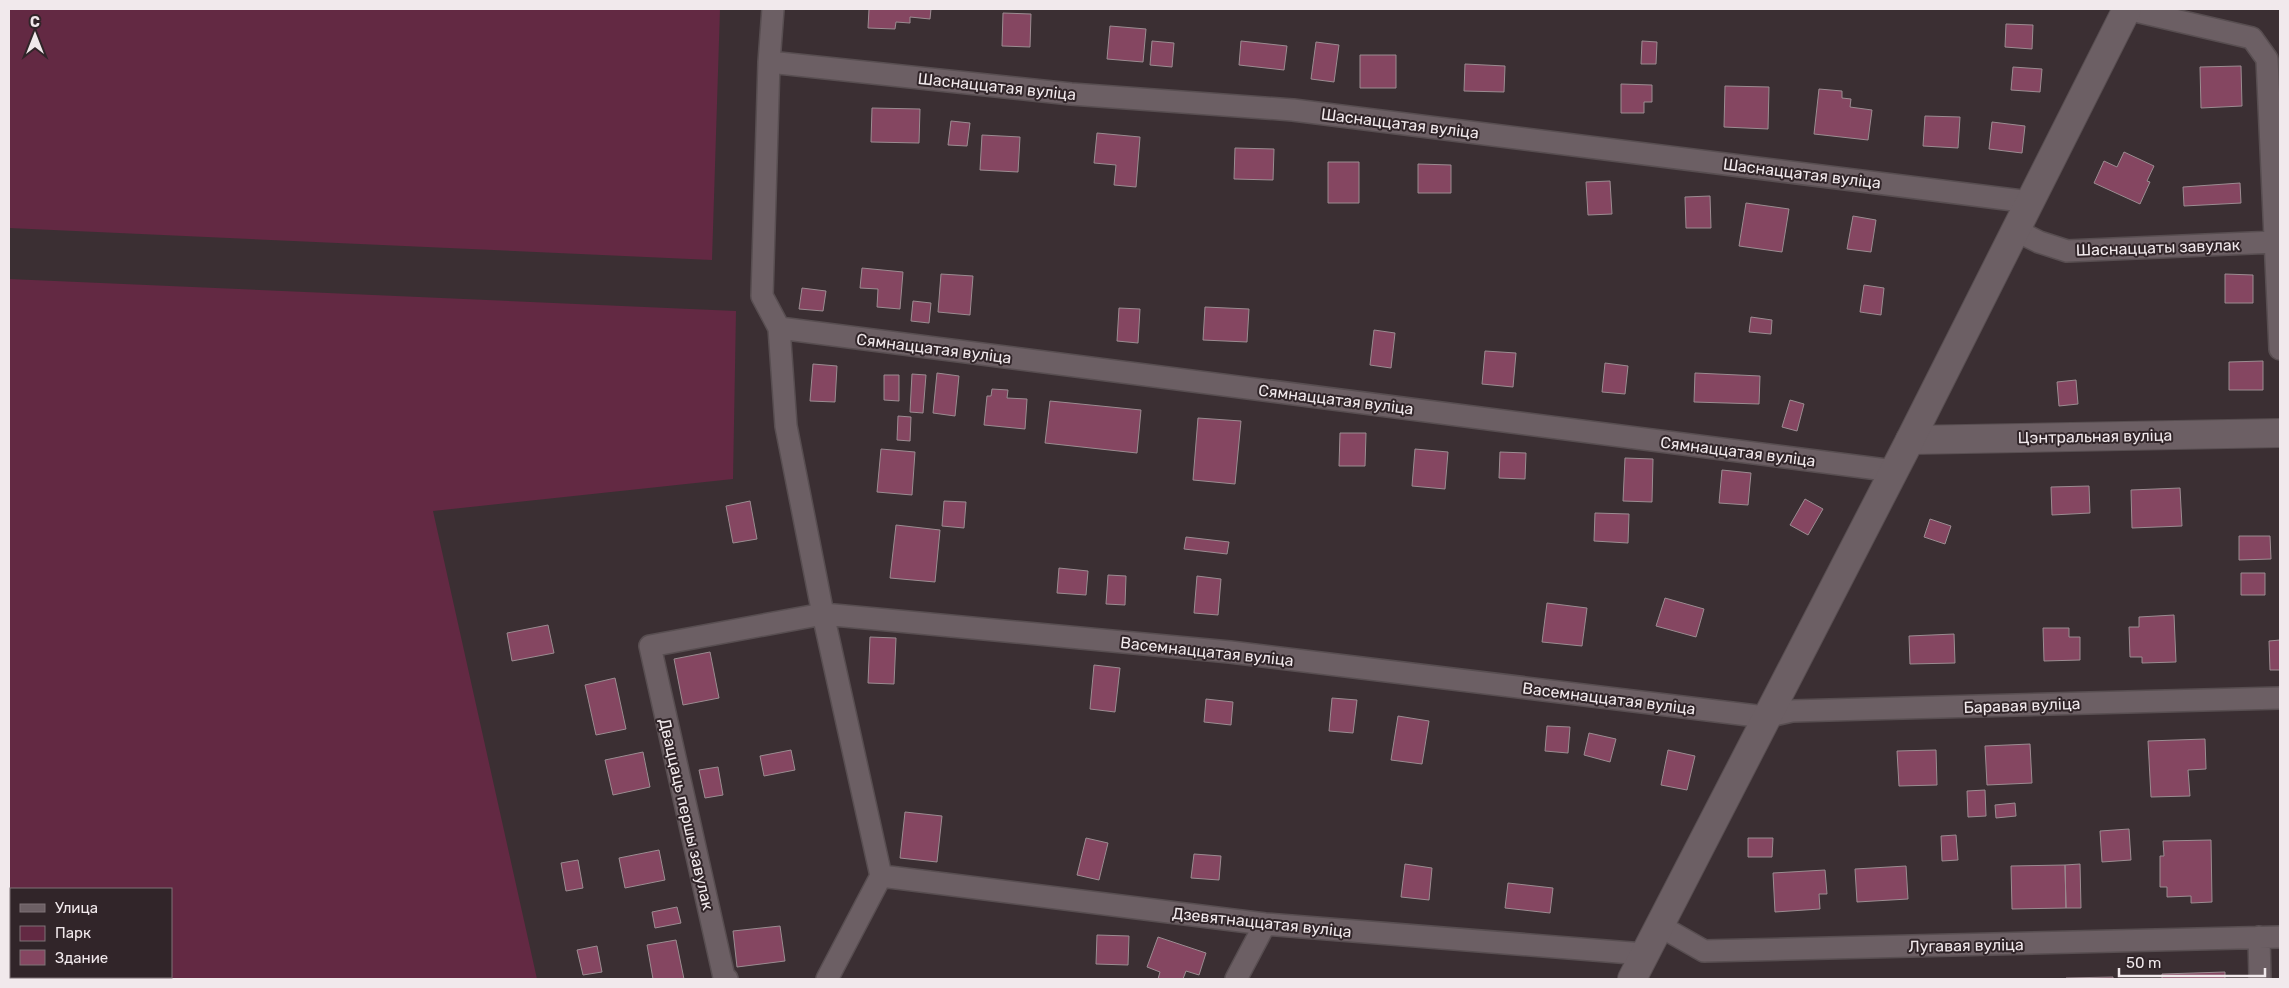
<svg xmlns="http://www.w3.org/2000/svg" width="2289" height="988" font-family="Rubik,sans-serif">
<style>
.green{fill:#632943;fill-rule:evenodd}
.building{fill:#854661;stroke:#9b8c91}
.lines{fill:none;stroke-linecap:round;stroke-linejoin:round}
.minor-casing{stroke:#584e51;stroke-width:24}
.tertiary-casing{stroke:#584e51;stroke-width:30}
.secondary-casing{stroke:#584e51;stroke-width:30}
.minor{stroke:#6c5f64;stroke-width:21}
.tertiary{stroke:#6c5f64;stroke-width:28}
.secondary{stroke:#6c5f64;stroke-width:28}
.labels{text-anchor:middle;stroke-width:4;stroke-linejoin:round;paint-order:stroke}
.street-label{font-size:16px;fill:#f1e9ec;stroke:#312529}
</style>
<rect width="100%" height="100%" fill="#3b2f33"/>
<path class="green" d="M 9,9 L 720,9 L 712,260 L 9,228 Z
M 9,279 L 736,311 L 733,479 L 433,511 L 537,979 L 9,979 ZM 11,889 L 171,889 L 171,977 L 11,977 Z"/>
<path class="building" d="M 869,9 L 931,9 L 930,19 L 910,17 L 910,23 L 896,22 L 895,29 L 868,28 Z
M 1003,13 L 1031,14 L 1030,47 L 1002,46 Z
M 2006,24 L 2033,25 L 2032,49 L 2005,47 Z
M 1110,26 L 1146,29 L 1143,62 L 1107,59 Z
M 1152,41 L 1174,43 L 1172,67 L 1150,65 Z
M 1241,41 L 1287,46 L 1284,70 L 1239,65 Z
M 1642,41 L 1657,42 L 1656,64 L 1641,64 Z
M 1316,42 L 1339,45 L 1334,82 L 1311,79 Z
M 1360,55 L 1396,55 L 1396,88 L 1360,88 Z
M 1465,64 L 1505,66 L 1504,92 L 1464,91 Z
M 2241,66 L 2242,106 L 2201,108 L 2200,67 Z
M 2013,67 L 2042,69 L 2040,92 L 2011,90 Z
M 1621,84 L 1652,85 L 1652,102 L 1644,102 L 1644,113 L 1621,113 Z
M 1725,86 L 1769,87 L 1768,129 L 1724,127 Z
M 1819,89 L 1842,91 L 1842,98 L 1851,99 L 1850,107 L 1872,110 L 1868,140 L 1814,134 Z
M 872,108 L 920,109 L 919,143 L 871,142 Z
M 1925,116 L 1960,117 L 1958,148 L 1923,146 Z
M 951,121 L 970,123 L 967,146 L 948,145 Z
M 1992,122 L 2025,126 L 2022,153 L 1989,149 Z
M 1097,133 L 1140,137 L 1136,187 L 1114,185 L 1116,165 L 1094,163 Z
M 982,135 L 1020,137 L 1018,172 L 980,170 Z
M 1235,148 L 1274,149 L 1273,180 L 1234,179 Z
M 2124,152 L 2154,166 L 2147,181 L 2150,182 L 2140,204 L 2094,183 L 2104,161 L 2117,167 Z
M 1328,162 L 1359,162 L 1359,203 L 1328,203 Z
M 1418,164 L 1451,165 L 1451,193 L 1418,193 Z
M 1610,181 L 1612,214 L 1588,215 L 1586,182 Z
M 2240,183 L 2241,203 L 2184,206 L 2183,187 Z
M 1710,196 L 1711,228 L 1686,228 L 1685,197 Z
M 1746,203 L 1789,209 L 1782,252 L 1739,246 Z
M 1853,216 L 1876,220 L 1871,252 L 1847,249 Z
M 862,268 L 903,272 L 900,309 L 877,307 L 878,289 L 860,288 Z
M 941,274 L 973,276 L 970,315 L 938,312 Z
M 2225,274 L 2253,275 L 2253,303 L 2225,303 Z
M 1864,285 L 1884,288 L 1881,315 L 1860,312 Z
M 802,288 L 826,291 L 823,311 L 799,309 Z
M 913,301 L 931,303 L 929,323 L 911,321 Z
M 1205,307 L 1249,309 L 1247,342 L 1203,340 Z
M 1119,308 L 1140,309 L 1138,343 L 1117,341 Z
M 1751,317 L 1772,320 L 1771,334 L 1749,332 Z
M 1374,330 L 1395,333 L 1391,368 L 1370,365 Z
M 1485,351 L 1516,353 L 1513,387 L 1482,384 Z
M 2263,361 L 2263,390 L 2229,390 L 2229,362 Z
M 1605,363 L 1628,366 L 1625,394 L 1602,392 Z
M 813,364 L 837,366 L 835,402 L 810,401 Z
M 937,373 L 959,376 L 955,416 L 933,413 Z
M 1695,373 L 1760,376 L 1759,404 L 1694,402 Z
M 912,374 L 926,375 L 923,413 L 910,412 Z
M 884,375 L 899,375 L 899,401 L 884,400 Z
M 2076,380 L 2078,404 L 2059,406 L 2057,382 Z
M 992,389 L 1008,390 L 1007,398 L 1027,399 L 1025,429 L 984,425 L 987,396 L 991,396 Z
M 1790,400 L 1804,404 L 1797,431 L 1782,427 Z
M 1050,401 L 1141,410 L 1137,453 L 1045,443 Z
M 898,416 L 911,417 L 910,441 L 897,440 Z
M 1198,418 L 1241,421 L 1235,484 L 1193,480 Z
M 1340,433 L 1366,433 L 1365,466 L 1339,466 Z
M 881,449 L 915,452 L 912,495 L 877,492 Z
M 1415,449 L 1448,452 L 1445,489 L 1412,486 Z
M 1500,452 L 1526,453 L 1525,479 L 1499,478 Z
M 1625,458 L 1653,459 L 1652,502 L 1623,501 Z
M 1722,470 L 1751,473 L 1748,505 L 1719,503 Z
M 2089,486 L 2090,513 L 2052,515 L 2051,487 Z
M 2180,488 L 2182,526 L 2132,528 L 2131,490 Z
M 1805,499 L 1823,509 L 1808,535 L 1790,525 Z
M 750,501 L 757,539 L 733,543 L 726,506 Z
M 944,501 L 966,502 L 964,528 L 942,526 Z
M 1595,513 L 1629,514 L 1628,543 L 1594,541 Z
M 1930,519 L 1951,526 L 1945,544 L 1924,537 Z
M 896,525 L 940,530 L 935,582 L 890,578 Z
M 2239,536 L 2270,536 L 2271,559 L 2239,560 Z
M 1186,537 L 1229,542 L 1227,554 L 1184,549 Z
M 1059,568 L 1088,571 L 1086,595 L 1057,593 Z
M 2241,573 L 2265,573 L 2265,595 L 2241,595 Z
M 1108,575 L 1126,576 L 1125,605 L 1106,604 Z
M 1197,576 L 1221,579 L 1218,615 L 1194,613 Z
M 1665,598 L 1704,609 L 1696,637 L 1656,626 Z
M 1547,603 L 1587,608 L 1582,646 L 1542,642 Z
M 2174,615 L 2176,662 L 2142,663 L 2142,657 L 2130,657 L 2129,627 L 2139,627 L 2139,617 Z
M 548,625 L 554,653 L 512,661 L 507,633 Z
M 2043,628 L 2069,628 L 2069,637 L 2080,637 L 2080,660 L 2044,661 Z
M 1954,634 L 1955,663 L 1910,664 L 1909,636 Z
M 870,637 L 896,638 L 894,684 L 868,683 Z
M 2280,640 L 2280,670 L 2270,670 L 2269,641 Z
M 710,652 L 719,698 L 683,705 L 674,659 Z
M 1094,665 L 1120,668 L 1115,712 L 1090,709 Z
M 615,678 L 626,729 L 596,735 L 585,685 Z
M 1332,698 L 1357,700 L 1353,733 L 1329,731 Z
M 1206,699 L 1233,702 L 1231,725 L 1204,722 Z
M 1398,716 L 1429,721 L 1422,764 L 1391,760 Z
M 1547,726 L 1570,727 L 1568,753 L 1545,751 Z
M 1589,733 L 1616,739 L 1610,762 L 1584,755 Z
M 2205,739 L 2206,769 L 2188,770 L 2190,796 L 2151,797 L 2148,741 Z
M 2030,744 L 2032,783 L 1987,785 L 1985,746 Z
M 791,750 L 795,770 L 764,776 L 760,756 Z
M 1668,750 L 1695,756 L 1687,790 L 1661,785 Z
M 1936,750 L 1937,785 L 1899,786 L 1897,751 Z
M 643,752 L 650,787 L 613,795 L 605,760 Z
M 718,767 L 723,795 L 705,798 L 699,770 Z
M 1985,790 L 1986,816 L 1968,817 L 1967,791 Z
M 2015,803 L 2016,816 L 1996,818 L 1995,805 Z
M 905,812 L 942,816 L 937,862 L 900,858 Z
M 2129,829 L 2131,860 L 2102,862 L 2100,831 Z
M 1956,835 L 1958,860 L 1942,861 L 1941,836 Z
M 1086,838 L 1108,843 L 1099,880 L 1077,875 Z
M 1748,838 L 1773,838 L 1772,857 L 1748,857 Z
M 2211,840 L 2212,902 L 2191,903 L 2191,896 L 2167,897 L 2167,887 L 2160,887 L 2160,856 L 2164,856 L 2163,841 Z
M 659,850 L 665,880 L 625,888 L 619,858 Z
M 1194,854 L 1221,856 L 1219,880 L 1191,878 Z
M 578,860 L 583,888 L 566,891 L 561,863 Z
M 1405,864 L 1432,868 L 1429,900 L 1401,897 Z
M 2080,864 L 2081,908 L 2066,908 L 2065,865 Z
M 2065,865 L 2066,908 L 2012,909 L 2011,866 Z
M 1906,866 L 1908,899 L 1857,902 L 1855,869 Z
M 1825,870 L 1827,894 L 1819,894 L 1820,909 L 1775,912 L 1773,873 Z
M 1508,883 L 1553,888 L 1550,913 L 1505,908 Z
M 677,907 L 681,923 L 655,928 L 652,912 Z
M 780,926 L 785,961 L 737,967 L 733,931 Z
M 1097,935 L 1129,936 L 1128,965 L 1096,964 Z
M 1158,937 L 1206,953 L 1199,975 L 1186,971 L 1183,979 L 1158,979 L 1160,972 L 1147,967 Z
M 676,940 L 684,979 L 653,979 L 647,945 Z
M 597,946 L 602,972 L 583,975 L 577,950 Z
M 2225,972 L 2225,979 L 2162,979 L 2162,974 Z
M 2113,977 L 2113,979 L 2066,979 L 2066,978 Z"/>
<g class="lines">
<defs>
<path id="minor" d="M 773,9 L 769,62 L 762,296 L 779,328 L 786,426 L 823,614 L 881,876
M 2127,9 L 2252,38 L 2267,59 L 2280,349
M 769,62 L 1071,94 L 1293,110 L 2030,202
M 2015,230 L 2039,242 L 2067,251 L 2275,242
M 779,328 L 1894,471
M 881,876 L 1265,924 L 1644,954
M 1660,926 L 1704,951 L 2280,937
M 2259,937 L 2260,979
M 727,979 L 724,977 L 650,646 L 823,614 L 1230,652 L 1765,717 L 1792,711 L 2280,698
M 827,979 L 881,876
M 1236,979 L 1265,924"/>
<path id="tertiary" d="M 1910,440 L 2280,433"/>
<path id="secondary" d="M 1632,979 L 1910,440 L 2127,9"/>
</defs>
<use href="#minor" class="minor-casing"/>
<use href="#tertiary" class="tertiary-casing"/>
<use href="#secondary" class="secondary-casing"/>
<use href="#minor" class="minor"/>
<use href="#tertiary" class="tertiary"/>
<use href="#secondary" class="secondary"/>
</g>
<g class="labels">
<g class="street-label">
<text transform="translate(997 86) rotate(6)" y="6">Шаснаццатая вуліца</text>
<text transform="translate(1400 123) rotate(7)" y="6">Шаснаццатая вуліца</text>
<text transform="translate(1802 173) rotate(7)" y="6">Шаснаццатая вуліца</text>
<text transform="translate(2158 247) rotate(-2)" y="6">Шаснаццаты завулак</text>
<text transform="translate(934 348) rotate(7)" y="6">Сямнаццатая вуліца</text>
<text transform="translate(1336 399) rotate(7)" y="6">Сямнаццатая вуліца</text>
<text transform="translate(2095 436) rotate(-1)" y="6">Цэнтральная вуліца</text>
<text transform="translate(1738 451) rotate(7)" y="6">Сямнаццатая вуліца</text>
<text transform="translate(1207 651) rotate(6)" y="6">Васемнаццатая вуліца</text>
<text transform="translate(1609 698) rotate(7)" y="6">Васемнаццатая вуліца</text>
<text transform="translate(2022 705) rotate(-2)" y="6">Баравая вуліца</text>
<text transform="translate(687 814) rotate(77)" y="6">Дваццаць першы завулак</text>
<text transform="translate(1262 922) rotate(6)" y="6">Дзевятнаццатая вуліца</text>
<text transform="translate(1966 945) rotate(-1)" y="6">Лугавая вуліца</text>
</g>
</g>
<rect width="2289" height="988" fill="none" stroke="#f1e9ec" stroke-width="20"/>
<rect x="10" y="888" width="162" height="90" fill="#312529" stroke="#7e7377"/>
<rect x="20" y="904" width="25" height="8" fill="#6c5f64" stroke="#7e7377"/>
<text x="55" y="913" font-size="15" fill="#f1e9ec">Улица</text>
<rect x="20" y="926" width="25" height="15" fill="#632943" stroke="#7e7377"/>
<text x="55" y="938" font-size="15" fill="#f1e9ec">Парк</text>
<rect x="20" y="950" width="25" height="15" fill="#854661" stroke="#7e7377"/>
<text x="55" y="963" font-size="15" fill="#f1e9ec">Здание</text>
<g transform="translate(35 35)" stroke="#312529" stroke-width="4" paint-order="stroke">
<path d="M0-4L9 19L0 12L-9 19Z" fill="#f1e9ec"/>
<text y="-8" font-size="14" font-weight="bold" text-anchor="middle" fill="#f1e9ec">С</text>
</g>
<path d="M2119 968v8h146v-8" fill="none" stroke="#f1e9ec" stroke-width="2.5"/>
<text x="2126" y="968" font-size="15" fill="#f1e9ec" stroke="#312529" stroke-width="4" paint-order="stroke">50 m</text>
</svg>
